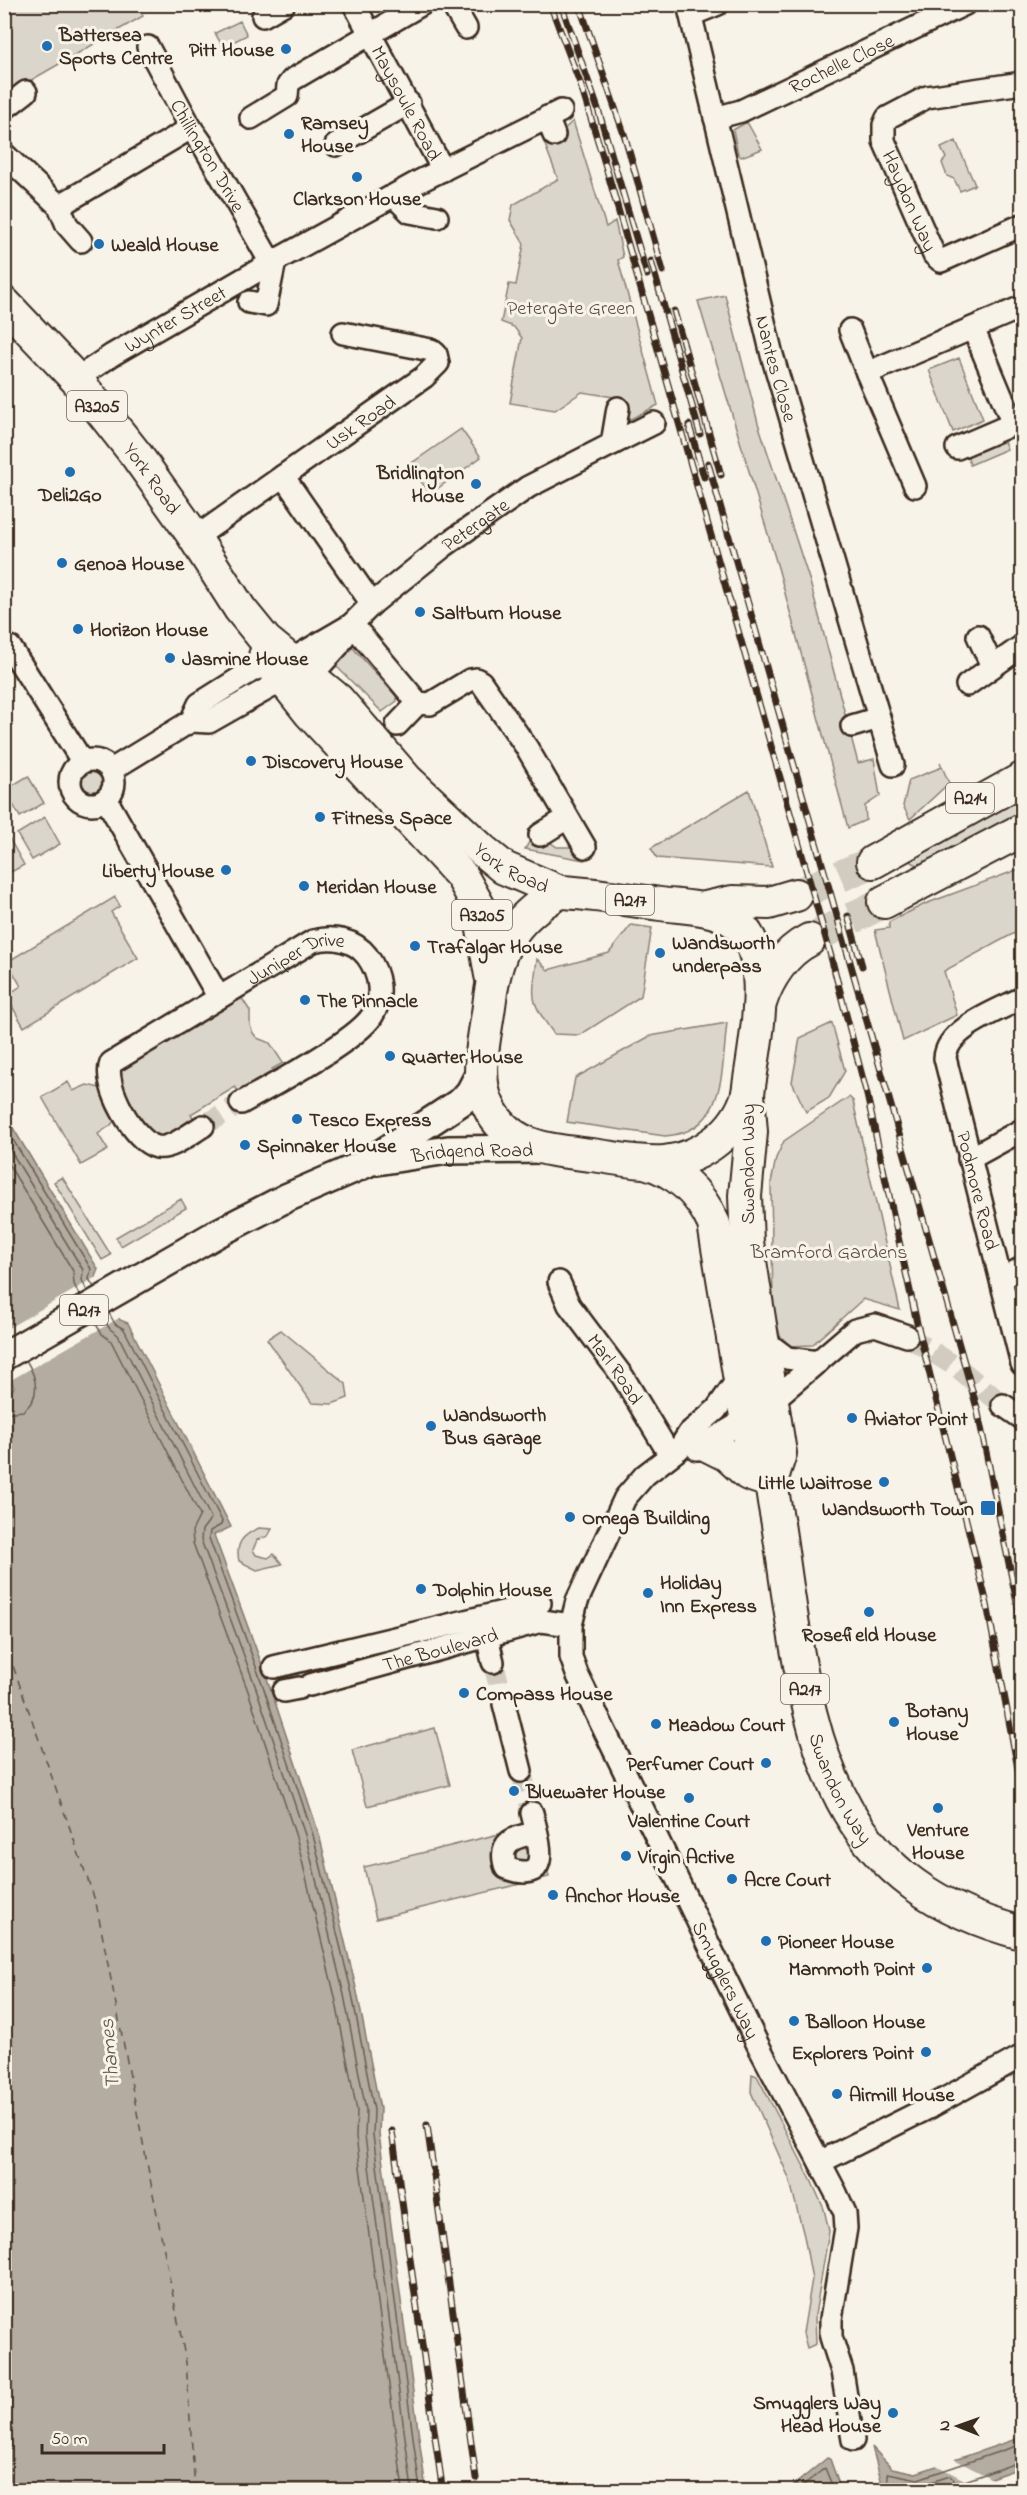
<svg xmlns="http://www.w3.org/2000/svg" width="1027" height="2495" font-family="'Indie Flower',sans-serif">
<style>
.green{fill:#dbd6cb;stroke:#8b8074;stroke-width:1.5}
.water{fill:#b4aca0;stroke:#84786c;stroke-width:1.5}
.pier{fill:#f7f3e8}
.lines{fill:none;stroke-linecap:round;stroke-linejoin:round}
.shore{stroke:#6b5e52;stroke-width:1.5}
.ferry{stroke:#5f5145;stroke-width:1.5;stroke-dasharray:8 6;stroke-linecap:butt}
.minor-tunnel{stroke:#d1cbc0;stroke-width:21;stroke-dasharray:21 10;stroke-linecap:butt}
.highway-tunnel{stroke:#d1cbc0;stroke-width:32;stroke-dasharray:32 16;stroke-linecap:butt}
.minor-casing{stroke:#3b2a1e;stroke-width:26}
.major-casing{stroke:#3b2a1e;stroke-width:32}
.highway-casing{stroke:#3b2a1e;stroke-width:36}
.minor{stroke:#f7f3e8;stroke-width:21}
.major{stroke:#f7f3e8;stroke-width:27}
.highway{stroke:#f7f3e8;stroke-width:32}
.rail-casing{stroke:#3b2a1e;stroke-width:7}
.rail{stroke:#f7f3e8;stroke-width:4.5;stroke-dasharray:14;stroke-linecap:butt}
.poi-dot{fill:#1f6fb2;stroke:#f7f3e8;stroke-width:2}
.labels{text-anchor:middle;stroke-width:6;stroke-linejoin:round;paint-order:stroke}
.shield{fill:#f7f3e8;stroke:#73665b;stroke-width:1.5}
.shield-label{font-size:18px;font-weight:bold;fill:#3b2a1e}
.poi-label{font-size:20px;font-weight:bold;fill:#3b2a1e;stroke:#f7f3e8;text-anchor:start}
.street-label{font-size:20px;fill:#3b2a1e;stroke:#f7f3e8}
.park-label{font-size:20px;fill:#5b4c41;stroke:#f7f3e8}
.water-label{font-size:21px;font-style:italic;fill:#5f5145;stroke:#f7f3e8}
</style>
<rect width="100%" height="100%" fill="#f7f3e8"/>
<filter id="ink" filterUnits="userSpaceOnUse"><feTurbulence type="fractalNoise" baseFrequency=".0167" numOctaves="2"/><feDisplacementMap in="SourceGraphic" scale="12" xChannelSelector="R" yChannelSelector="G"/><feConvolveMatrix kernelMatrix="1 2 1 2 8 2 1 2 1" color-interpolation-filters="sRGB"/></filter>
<g filter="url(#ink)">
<path class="green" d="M 5,5 L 137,5 L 143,16 L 14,90 L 5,77 Z
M 240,21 L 247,35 L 223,47 L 215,33 Z
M 573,121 L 606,227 L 615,221 L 623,257 L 618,260 L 658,405 L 625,422 L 626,415 L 620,398 L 582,392 L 555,410 L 510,403 L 522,338 L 514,327 L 501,322 L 509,284 L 516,285 L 524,244 L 510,220 L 513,205 L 558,179 L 544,142 L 560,133 Z
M 747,122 L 762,149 L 741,157 L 738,154 L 733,130 Z
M 956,141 L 975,185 L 960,191 L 954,179 L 947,176 L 942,163 L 946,158 L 941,148 Z
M 725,295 L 758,423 L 810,582 L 858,763 L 874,759 L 880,796 L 865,806 L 866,820 L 848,828 L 779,571 L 698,301 Z
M 959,358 L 983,419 L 953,432 L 929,370 Z
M 461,429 L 481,457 L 430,494 L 409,465 Z
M 1003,439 L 1007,449 L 970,465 L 967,454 Z
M 353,648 L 396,696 L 397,701 L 382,712 L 337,667 L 336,662 L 347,650 Z
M 940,762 L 949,783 L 910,819 L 903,806 L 909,780 L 942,767 Z
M79 782a12 12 0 1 1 24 0a12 12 0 1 1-24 0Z
M 28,776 L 44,803 L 20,817 L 5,790 Z
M 749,790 L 772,867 L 657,858 L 651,848 Z
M 1022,797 L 1022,823 L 926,869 L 905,859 Z
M 45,817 L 60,844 L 32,860 L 17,834 Z
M 535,832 L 557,847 L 578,847 L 584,860 L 525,849 Z
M 9,838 L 24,865 L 11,872 L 5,861 L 5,841 Z
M 1022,868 L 1022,929 L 944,971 L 957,1015 L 903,1041 L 875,930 L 889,928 L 889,922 L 925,904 Z
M 115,897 L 120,906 L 111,912 L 138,958 L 24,1027 L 6,996 L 21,986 L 7,962 Z
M 631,925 L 652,928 L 641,996 L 580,1035 L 554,1034 C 529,1000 532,1000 537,959 L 548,970 L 609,953 Z
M 238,992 L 250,1011 L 250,1025 L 253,1033 L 257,1038 L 270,1043 L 283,1063 L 272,1069 L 271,1076 L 240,1094 L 235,1087 L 191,1114 L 196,1122 L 162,1139 L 146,1134 L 115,1086 L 117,1067 Z
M 727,1023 C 721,1069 727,1132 665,1136 L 567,1122 L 575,1078 L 650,1036 Z
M 832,1023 L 845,1071 L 829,1098 L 806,1112 L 792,1082 L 800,1038 Z
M 68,1082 L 73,1091 L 87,1085 L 104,1089 L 116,1118 L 111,1125 L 98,1134 L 108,1150 L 81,1165 L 42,1097 Z
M 849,1097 L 853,1101 L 900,1310 L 863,1299 L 812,1345 L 790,1346 L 780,1336 L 773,1306 L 771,1183 L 776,1158 L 784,1141 Z
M 62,1177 L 111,1255 L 102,1260 L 54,1182 Z
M 181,1199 L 186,1208 L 121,1246 L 116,1237 Z
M 281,1330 L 346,1384 L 348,1398 L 332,1404 L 312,1403 L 267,1339 Z
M 259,1528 L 272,1529 L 268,1536 L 257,1540 L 253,1550 L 256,1555 L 268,1558 L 274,1554 L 282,1564 L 257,1570 L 239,1561 C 235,1543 243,1535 259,1528 Z
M 435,1728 L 450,1785 L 367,1806 L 352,1750 Z
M 536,1825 L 549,1877 L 376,1919 L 364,1867 Z
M 752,2074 L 757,2076 L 811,2180 L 824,2209 L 829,2231 L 815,2315 L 816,2344 L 807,2348 L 803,2333 L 812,2279 L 804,2236 L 789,2178 L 751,2092 Z"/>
<path class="water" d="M 4,1113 L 98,1269 L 95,1278 L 120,1320 L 128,1323 L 231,1527 L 214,1535 L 269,1684 L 319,1834 L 357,1992 L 380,2109 L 379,2134 L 426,2490 L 5,2490 L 4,1388 L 11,1392 L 14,1387 L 4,1368 Z
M 1022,2437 L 1022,2466 L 1014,2470 L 956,2490 L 877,2490 L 883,2488 L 872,2447 L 892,2468 L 916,2473 Z
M 827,2458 L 830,2459 L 841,2490 L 788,2490 Z"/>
<path class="pier" d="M 100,1271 L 98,1278 L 121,1317 L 9,1381 L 4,1373 L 5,1330 L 98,1276 L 97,1273 Z
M 952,2458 L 994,2480 L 976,2486 L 936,2465 Z"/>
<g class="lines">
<path class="shore" d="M 4,1125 L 91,1269 L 89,1279 L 94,1287
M 4,1140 L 83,1270 L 82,1280 L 87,1291
M 4,1157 L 73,1271 L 74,1284 L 79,1295
M 109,1313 L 115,1324 L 124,1329 L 222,1521 L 221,1525 L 210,1531 L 209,1538 L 263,1686 L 313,1835 L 352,1994 L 374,2110 L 373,2135 L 420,2490
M 102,1317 L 110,1329 L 118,1335 L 211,1518 L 202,1530 L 201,1540 L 256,1688 L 306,1838 L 344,1995 L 366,2110 L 365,2136 L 412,2490
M 94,1321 L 102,1334 L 111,1341 L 200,1515 L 192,1531 L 193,1543 L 248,1691 L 297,1840 L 335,1997 L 357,2111 L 356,2137 L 403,2490
M 4,1413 L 23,1411 C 42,1397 37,1378 26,1360
M 797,2490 L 825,2468 L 834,2490
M 888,2490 L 888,2473 L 918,2479 L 1022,2444
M 896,2490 L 899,2483 L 919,2486 L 950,2476 L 953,2479 L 950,2490
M 958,2490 L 962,2482 L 1022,2461"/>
<path class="ferry" d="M 4,1640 L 96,1903 L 186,2362 L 195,2490"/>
<path class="minor-tunnel" d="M 203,1126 L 241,1103
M 907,1336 L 958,1368 L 1003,1405
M 493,1662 L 504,1704
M 521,1771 L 532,1813"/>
<path class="highway-tunnel" d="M 796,895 L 873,862
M 809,940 L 884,902"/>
<defs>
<g id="minor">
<path id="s1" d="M 354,4 L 443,170"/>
<path d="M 452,4 L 466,28"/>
<path id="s2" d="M 688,4 L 772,355 L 893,765"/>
<path d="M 691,15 L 718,4"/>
<path d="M 263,16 L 284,4"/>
<path id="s3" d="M 148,47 L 191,128 L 205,148 L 271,263"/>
<path id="s4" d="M 1022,83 L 927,97 L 887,118 L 884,125 L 884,141 L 934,255 L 941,261 L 1022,225"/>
<path d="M 4,109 L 26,92"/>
<path d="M 547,117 L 554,135"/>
<path d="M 251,118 L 287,96 L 288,85 L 292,80 L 422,4"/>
<path id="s5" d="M 715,118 L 741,111 L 965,4"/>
<path d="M 336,145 L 409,103"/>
<path d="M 4,154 L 59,206 L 67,225 L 81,241"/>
<path d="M 394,196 L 410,212 L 437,217"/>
<path d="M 59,206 L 191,128"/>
<path d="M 249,302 L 266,305 L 275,261"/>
<path d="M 850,330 L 867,373 L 1022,307"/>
<path d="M 867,373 L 915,486"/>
<path id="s6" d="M 76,379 L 112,355 L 271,263 L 420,181 L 561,111"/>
<path d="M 612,444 L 654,423"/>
<path d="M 957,448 L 1013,424 L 973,328"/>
<path d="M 283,476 L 372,604"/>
<path id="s7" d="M 195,538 L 424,377 L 438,363 L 436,354 L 431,350 L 343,333"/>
<path d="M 352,624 L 418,703 L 430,704 L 470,680 L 476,679 L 481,682 L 527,748 L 585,847"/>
<path d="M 978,636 L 992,666"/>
<path d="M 10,647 L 82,761"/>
<path d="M 967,685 L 1022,646"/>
<path d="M 191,721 L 199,704 L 253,670 L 296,657 L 349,626"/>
<path d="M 397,725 L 418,703"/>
<path d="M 852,726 L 879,718"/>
<circle cx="92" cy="782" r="22"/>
<path id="s8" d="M 111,770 L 191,721 L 209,722 L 269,688 L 319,667 L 338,646 L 352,624 L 372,604 L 444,546 L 528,487 L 612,444 L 618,408"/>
<path d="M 106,799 L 218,996"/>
<path d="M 540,835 L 567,818"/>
<path id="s9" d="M 1022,998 C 998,1011 947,1028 945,1058 L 1022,1364"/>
<path id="s10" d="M 203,1126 C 191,1133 171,1150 157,1147 C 134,1142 102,1084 111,1063 L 313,941 C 332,936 354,939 367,956 C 380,974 384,997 372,1016 C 356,1041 270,1087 241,1103"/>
<path d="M 969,1159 L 1022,1130"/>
<path d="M 1001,1279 L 1022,1268"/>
<path id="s11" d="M 559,1282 L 569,1305 L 623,1377 L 670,1455"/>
<path d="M 763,1340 L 787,1358 L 818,1362"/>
<path id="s12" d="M 740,1376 L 716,1410 L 689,1433 L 679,1449 L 645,1475 L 625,1498 L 577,1601 L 571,1625 L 571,1657 L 577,1674 L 758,2045 L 836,2193 L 845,2213 L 846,2228 L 831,2319 L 831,2337 L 842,2371 L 853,2440"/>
<path d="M 1003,1405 L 1022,1418"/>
<path d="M 697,1449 L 760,1411 L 855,1330 L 875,1325 L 907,1336"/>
<path d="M 487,1636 L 493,1662"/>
<path d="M 274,1667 L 540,1603"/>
<path id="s13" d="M 310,1685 L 542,1621 L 571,1625"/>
<path d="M 284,1691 L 299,1688"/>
<path d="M 504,1704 L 521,1771"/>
<path d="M 532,1813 C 538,1839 555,1886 506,1868 C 497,1841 514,1837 536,1833"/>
<path d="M 820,2162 L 932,2106 L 1022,2056"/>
</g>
<g id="major">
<path id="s14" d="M 377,1161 L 448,1150 L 544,1149"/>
<path d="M 4,1356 L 218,1233 L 286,1198 L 367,1163 L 462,1101 L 470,1092 L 481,1071"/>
</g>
<g id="highway">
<path id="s15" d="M 4,303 L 76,379 L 137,456 L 191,532 L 240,609 L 266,641 L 338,700 L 407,780 L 482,850 L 504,868 L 560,892"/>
<path d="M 265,656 L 310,713 L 461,875 L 479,907 L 491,975"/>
<path d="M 873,862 L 1022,779"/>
<path d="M 560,892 C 593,893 627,900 660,904 C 684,907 715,907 735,922 C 778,953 753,1049 748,1094 C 738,1130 703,1158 665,1162 C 641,1164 616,1158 592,1155 C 551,1150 508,1149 488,1105 C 474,1076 485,1037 489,1006 C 495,952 511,919 560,892 Z"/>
<path d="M 884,902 L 1022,830"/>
<path d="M 705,908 L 732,902 L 769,903 L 796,895"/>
<path d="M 760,1003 C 768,978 785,952 809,940"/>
<path id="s16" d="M 748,1094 L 751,1132 L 745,1196 L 747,1242 L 780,1453 C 778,1462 772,1474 772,1483 C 772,1496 776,1511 778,1524 C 782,1549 785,1575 789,1600 C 814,1764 843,1886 1022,1933"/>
<path d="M 645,1162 C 678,1171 700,1193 714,1224 L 753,1458 L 772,1483"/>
<path d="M 707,1445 L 727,1455 L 748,1474 L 766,1480"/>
</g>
</defs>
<use href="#minor" class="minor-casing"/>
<use href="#major" class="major-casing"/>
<use href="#highway" class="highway-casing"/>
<use href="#minor" class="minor"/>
<use href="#major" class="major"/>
<use href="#highway" class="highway"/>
<defs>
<path id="rail" d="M 550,4 L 580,83 L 606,167 L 830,953 L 867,1095 L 917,1323 L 987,1604 L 1022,1790
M 561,4 L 598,109 L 647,275
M 579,4 L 625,137 L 663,271
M 651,261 L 700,434
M 674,311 L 721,475
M 689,425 L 704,477
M 708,463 L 977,1408 L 1022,1627
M 848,916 L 862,966
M 427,2125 L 476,2478
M 392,2131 L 442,2486"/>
</defs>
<use href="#rail" class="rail-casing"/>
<use href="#rail" class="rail"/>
</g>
</g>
<g class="poi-dot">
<circle cx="47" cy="46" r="6"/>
<circle cx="286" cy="49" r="6"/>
<circle cx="289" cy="134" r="6"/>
<circle cx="357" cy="177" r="6"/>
<circle cx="99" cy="244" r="6"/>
<circle cx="70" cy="472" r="6"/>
<circle cx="476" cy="484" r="6"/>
<circle cx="62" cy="563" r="6"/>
<circle cx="420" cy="612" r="6"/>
<circle cx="78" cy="629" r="6"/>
<circle cx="170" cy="658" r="6"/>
<circle cx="251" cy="761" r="6"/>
<circle cx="320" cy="817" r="6"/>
<circle cx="226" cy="870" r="6"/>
<circle cx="304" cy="886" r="6"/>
<circle cx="415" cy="946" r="6"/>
<circle cx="660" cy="953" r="6"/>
<circle cx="305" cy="1000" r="6"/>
<circle cx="390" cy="1056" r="6"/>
<circle cx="297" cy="1119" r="6"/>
<circle cx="245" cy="1145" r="6"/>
<circle cx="852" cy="1418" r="6"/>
<circle cx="431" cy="1426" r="6"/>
<circle cx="884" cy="1482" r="6"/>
<rect x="980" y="1500" width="16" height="16" rx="3"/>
<circle cx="570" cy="1517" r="6"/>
<circle cx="421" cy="1589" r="6"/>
<circle cx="648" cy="1593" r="6"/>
<circle cx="869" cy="1612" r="6"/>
<circle cx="464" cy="1693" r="6"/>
<circle cx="894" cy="1722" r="6"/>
<circle cx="656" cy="1724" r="6"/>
<circle cx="766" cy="1763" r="6"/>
<circle cx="514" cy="1791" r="6"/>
<circle cx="689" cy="1798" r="6"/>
<circle cx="938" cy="1808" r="6"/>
<circle cx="626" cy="1856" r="6"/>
<circle cx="732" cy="1879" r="6"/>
<circle cx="553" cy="1895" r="6"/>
<circle cx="766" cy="1941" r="6"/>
<circle cx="927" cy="1968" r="6"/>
<circle cx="794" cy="2021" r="6"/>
<circle cx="926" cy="2052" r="6"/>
<circle cx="837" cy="2094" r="6"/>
<circle cx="893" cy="2413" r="6"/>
</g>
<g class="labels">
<g class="shield">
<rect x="67" y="391" width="60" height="30" rx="4.5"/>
<rect x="946" y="783" width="48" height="30" rx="4.5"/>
<rect x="606" y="885" width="48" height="30" rx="4.5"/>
<rect x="452" y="900" width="60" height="30" rx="4.5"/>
<rect x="60" y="1295" width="48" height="30" rx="4.5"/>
<rect x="781" y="1674" width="48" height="30" rx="4.5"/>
</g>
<g class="shield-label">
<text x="97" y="412">A3205</text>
<text x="970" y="804">A214</text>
<text x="630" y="906">A217</text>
<text x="482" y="921">A3205</text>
<text x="84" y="1316">A217</text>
<text x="805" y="1695">A217</text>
</g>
<g class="poi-label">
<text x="59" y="41">Battersea<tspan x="59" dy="23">Sports Centre</tspan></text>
<text x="274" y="56" text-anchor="end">Pitt House</text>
<text x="301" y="129">Ramsey<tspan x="301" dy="23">House</tspan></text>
<text x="357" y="205" text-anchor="middle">Clarkson House</text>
<text x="111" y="251">Weald House</text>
<text x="464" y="479" text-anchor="end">Bridlington<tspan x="464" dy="23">House</tspan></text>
<text x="70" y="501" text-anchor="middle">Deli2Go</text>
<text x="74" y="570">Genoa House</text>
<text x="432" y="619">Saltburn House</text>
<text x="90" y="636">Horizon House</text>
<text x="182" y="665">Jasmine House</text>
<text x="263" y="768">Discovery House</text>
<text x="332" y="824">Fitness Space</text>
<text x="214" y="877" text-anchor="end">Liberty House</text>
<text x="316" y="893">Meridan House</text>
<text x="672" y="949">Wandsworth<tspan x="672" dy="23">underpass</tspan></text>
<text x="427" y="953">Trafalgar House</text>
<text x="317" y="1007">The Pinnacle</text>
<text x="402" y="1063">Quarter House</text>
<text x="309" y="1126">Tesco Express</text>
<text x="257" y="1152">Spinnaker House</text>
<text x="443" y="1421">Wandsworth<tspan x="443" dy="23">Bus Garage</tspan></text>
<text x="864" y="1425">Aviator Point</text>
<text x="872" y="1489" text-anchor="end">Little Waitrose</text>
<text x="974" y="1515" text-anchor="end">Wandsworth Town</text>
<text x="582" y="1524">Omega Building</text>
<text x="660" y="1589">Holiday<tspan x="660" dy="23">Inn Express</tspan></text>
<text x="433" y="1596">Dolphin House</text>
<text x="869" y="1641" text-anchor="middle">Rosefield House</text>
<text x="476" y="1700">Compass House</text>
<text x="906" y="1717">Botany<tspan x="906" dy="23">House</tspan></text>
<text x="668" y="1731">Meadow Court</text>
<text x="754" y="1770" text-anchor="end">Perfumer Court</text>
<text x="526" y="1798">Bluewater House</text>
<text x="689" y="1827" text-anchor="middle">Valentine Court</text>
<text x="938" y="1836" text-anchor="middle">Venture<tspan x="938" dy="23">House</tspan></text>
<text x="638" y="1863">Virgin Active</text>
<text x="744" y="1886">Acre Court</text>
<text x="565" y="1902">Anchor House</text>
<text x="778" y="1948">Pioneer House</text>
<text x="915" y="1975" text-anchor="end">Mammoth Point</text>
<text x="806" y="2028">Balloon House</text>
<text x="914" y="2059" text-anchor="end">Explorers Point</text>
<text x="849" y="2101">Airmill House</text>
<text x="881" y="2409" text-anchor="end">Smugglers Way<tspan x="881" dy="23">Head House</tspan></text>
</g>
<g class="street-label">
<text dy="7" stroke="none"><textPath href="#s5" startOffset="138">Rochelle Close</textPath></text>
<text dy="7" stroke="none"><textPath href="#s1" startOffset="112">Maysoule Road</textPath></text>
<text dy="7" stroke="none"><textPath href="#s3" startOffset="124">Chillington Drive</textPath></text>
<text dy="7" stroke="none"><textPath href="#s4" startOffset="230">Haydon Way</textPath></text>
<text dy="7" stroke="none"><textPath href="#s6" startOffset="116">Wynter Street</textPath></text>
<text dy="7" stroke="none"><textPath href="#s2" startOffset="375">Nantes Close</textPath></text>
<text dy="7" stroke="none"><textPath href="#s7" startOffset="202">Usk Road</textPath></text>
<text dy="7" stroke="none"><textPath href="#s15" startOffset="230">York Road</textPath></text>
<text dy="7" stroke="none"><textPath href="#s8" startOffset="448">Petergate</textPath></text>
<text dy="7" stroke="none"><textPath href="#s15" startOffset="765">York Road</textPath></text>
<text dy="7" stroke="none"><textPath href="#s10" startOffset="368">Juniper Drive</textPath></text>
<text dy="7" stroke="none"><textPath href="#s14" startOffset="96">Bridgend Road</textPath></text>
<text transform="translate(747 1164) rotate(-90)" y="7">Swandon Way</text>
<text dy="7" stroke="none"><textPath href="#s9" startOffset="238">Podmore Road</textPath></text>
<text dy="7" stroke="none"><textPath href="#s11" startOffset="104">Marl Road</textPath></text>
<text dy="7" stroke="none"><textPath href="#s13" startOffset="135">The Boulevard</textPath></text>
<text dy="7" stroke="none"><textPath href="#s16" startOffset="708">Swandon Way</textPath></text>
<text dy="7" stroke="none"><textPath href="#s12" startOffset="698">Smugglers Way</textPath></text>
</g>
<g class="park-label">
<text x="571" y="314">Petergate Green</text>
<text x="829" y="1258">Bramford Gardens</text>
</g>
<g class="water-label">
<text transform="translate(109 2054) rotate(-95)" y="7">Thames</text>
</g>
</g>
<rect width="1027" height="2495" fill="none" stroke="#f7f3e8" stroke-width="24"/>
<rect x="12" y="12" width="1003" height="2471" fill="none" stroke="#3b2a1e" stroke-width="2" filter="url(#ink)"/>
<g transform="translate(958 2426) rotate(271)" stroke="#f7f3e8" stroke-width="4.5" paint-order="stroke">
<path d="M0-4.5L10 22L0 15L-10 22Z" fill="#3b2a1e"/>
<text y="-9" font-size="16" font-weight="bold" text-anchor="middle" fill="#3b2a1e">N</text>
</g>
<path d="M42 2444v9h122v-9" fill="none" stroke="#3b2a1e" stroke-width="3"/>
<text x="51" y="2444" font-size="18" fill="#3b2a1e" stroke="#f7f3e8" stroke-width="4.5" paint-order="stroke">50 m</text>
</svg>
